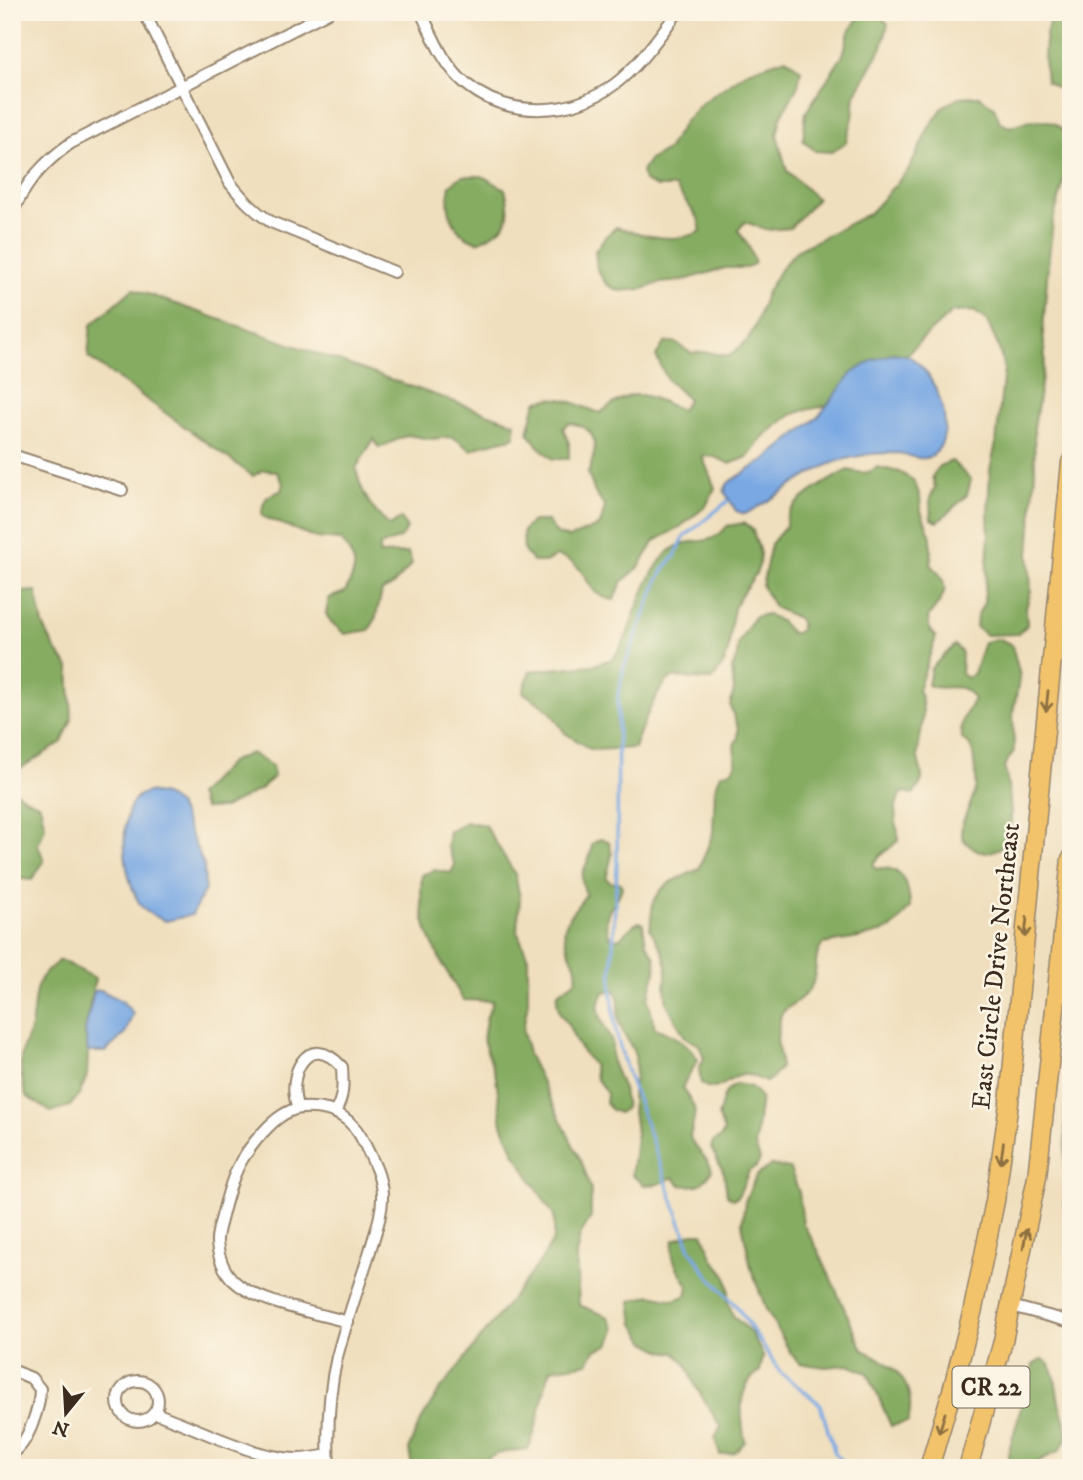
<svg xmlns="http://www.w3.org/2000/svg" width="1083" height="1480" font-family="'IM FELL DW Pica',serif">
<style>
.forest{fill:#86ac62;stroke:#606b40;stroke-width:2}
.water{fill:#79a8e3;stroke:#5a6980;stroke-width:2}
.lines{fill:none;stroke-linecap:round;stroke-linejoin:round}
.stream{stroke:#79a8e3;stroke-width:3.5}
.minor-casing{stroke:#96846e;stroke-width:14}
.primary-casing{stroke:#96846e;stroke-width:21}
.minor{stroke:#fff;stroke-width:10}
.primary{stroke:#f2c36a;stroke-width:18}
.oneway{stroke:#8d6f40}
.labels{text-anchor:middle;stroke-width:5;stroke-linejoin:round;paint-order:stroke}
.shield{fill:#fcf5e5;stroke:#75675a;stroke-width:2}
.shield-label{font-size:24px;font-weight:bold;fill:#3b2a1e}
.street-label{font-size:26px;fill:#3b2a1e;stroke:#fcf5e5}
</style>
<rect width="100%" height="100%" fill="#fcf5e5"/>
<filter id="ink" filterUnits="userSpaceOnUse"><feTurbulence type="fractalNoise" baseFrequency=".0143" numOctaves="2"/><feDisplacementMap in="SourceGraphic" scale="14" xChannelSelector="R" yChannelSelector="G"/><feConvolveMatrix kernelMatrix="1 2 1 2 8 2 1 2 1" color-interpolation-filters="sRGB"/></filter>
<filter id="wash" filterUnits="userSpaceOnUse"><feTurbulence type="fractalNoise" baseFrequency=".00686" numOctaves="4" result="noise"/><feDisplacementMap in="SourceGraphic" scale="28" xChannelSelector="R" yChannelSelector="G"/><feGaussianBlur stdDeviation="1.57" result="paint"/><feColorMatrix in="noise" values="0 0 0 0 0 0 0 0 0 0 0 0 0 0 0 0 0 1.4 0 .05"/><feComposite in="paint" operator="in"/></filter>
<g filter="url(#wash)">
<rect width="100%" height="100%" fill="#f0dfbe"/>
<path class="forest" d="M 862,12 L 877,12 L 888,24 L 882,47 L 855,95 L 853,118 L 846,142 L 832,152 L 815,151 L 803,140 L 806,112 L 843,55 L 849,32 Z
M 1053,12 L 1071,12 L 1071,71 L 1069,77 L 1057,88 L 1046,81 C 1043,59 1043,33 1053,12 Z
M 786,58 L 801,70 L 798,86 L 781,117 L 777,135 L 787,171 L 817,199 L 790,228 L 768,230 L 745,222 L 738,230 L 749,247 L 755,263 L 746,268 L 725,268 L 681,281 L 659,283 L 643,289 L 619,291 L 606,284 L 597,269 L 595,251 L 605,237 L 616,227 C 642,235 676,245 701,231 L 698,218 L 675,187 L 657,187 L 644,181 L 642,171 L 649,160 L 667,150 L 685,121 L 702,103 L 748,71 Z
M 979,96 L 994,107 L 1000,122 L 1009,127 C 1033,118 1054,114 1069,138 L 1063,185 L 1053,221 L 1048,265 L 1043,331 L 1045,359 L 1034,428 L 1035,472 L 1029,555 L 1031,591 L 1026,608 L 1027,625 L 1018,634 L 986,635 L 976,627 L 977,616 L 984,603 L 989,537 L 988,513 L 990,470 L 996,443 L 1004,369 L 999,348 L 987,321 L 974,311 L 952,312 L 921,340 L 897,365 L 835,404 L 805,410 L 789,416 L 764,436 L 748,457 L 730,464 L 715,457 L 702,456 L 715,488 L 706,506 L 680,527 L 655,541 L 639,567 L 622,582 L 614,600 C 586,596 592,577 573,563 C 569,559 562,558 557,556 L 545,562 L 533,562 L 524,551 L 523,531 L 532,521 L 547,521 L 557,534 L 569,538 L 600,525 L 605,507 L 595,493 L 588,473 C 598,449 600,427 569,423 L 563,428 L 569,443 L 569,459 L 553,459 L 538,446 L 528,432 L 536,402 C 562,392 575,405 600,413 C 637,385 642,394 681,410 L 688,399 L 667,379 L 656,356 L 664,343 L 674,342 L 691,353 L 707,352 L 729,356 L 747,341 L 755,326 L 766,294 L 781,268 L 796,251 L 870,213 L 910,168 L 928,129 L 944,106 L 960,97 Z
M 462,176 L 482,176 L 505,189 C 513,222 508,227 478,242 C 451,233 445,210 450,185 Z
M 133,289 L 515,423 L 515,437 L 483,445 L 471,450 L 453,437 L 431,439 L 407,435 L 379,448 L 374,439 L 356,468 C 360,491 372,511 390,526 L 401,518 L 407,529 L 400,538 L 380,546 L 379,554 L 408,553 L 412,564 L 392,586 L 382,591 L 375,620 L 369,630 L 345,634 L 331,622 L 326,614 L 329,598 L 345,592 C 358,568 358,563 341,540 L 316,538 L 262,516 C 262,500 266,495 281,491 L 283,483 L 276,471 L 263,470 L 253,476 L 88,357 L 91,325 Z
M 952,461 L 971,480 L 967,495 L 938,522 L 931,519 L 930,498 L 935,487 L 932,477 L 939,466 Z
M 877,467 L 899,472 L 913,480 L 916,486 L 920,497 L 921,511 L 931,537 L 931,565 C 953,585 945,597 928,617 L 929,628 L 936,637 L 918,690 C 928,708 920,733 918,752 C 916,761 923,769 922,779 C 921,785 917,789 913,794 L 903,792 C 891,805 896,823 899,839 C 891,850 880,852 873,864 L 876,869 C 901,863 910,886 910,908 C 904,913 901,920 895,925 C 883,937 839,940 823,944 C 812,957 819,973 811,987 C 803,1000 790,1004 781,1014 L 777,1039 L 781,1067 L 773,1077 L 766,1082 C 759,1080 751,1073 743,1075 C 727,1077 717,1097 701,1083 L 699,1069 L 704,1058 L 699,1045 L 685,1037 L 667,1004 L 665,987 L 667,966 L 662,950 L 650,929 L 653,902 L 661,890 L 669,883 L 699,869 L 713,833 L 715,788 L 721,774 L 731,771 L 736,764 L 734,745 L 738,738 L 738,728 L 730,706 L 734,690 L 732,669 L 737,657 L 738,644 L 754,617 L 767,614 L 780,621 L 791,633 L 796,633 L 800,630 L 801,624 L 797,618 L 774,607 L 762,586 L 771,544 L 786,526 C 783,504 831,479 848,470 C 860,473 867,475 877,467 Z
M 744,523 L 753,530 C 754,538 760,548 760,556 C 761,578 740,588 734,609 C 726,639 736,655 711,680 C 701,681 680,676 673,678 C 659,680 639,734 634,748 L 592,750 L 565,733 L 550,711 L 523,692 L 530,671 L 593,665 L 613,659 C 618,651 624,643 627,635 C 635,612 651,564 671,550 C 692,534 709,550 727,526 Z
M 36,591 L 43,625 L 55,649 L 69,667 L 72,719 L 62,742 L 12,774 L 12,599 L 20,592 Z
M 1000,639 L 1012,645 L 1020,676 L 1013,712 L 1014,751 L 1004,766 C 1008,782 1015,824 1008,839 C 1003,848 995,851 985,853 C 940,838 973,814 976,784 C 977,777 974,769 974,762 C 973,751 972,745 962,739 L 961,728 L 963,719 L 974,699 C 961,678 945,693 928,685 L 931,668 L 955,645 L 962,653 L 961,674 L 967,678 L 974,673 L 984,642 Z
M 251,753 L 272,766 L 274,777 L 259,790 L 224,808 L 204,809 L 198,795 L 230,762 Z
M 12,789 L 23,797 L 40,805 L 45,827 L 38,845 L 44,861 L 32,880 L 12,878 Z
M 466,822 L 485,825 L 515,874 L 520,898 L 517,931 L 528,958 L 528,1002 L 523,1030 L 528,1054 L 582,1163 L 591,1190 L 591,1217 L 580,1235 L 576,1255 L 579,1305 L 609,1317 L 615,1330 L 609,1345 L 595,1350 L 588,1363 L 551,1369 C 540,1395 541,1423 528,1449 C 512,1452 486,1451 479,1468 L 412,1468 L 409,1448 L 420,1422 L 438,1393 L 542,1259 L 554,1238 L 554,1216 L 514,1152 L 502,1124 L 496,1077 L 483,1040 L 486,1019 L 493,1001 L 463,1000 C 438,954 416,929 422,875 L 434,870 L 451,873 L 455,865 L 447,846 L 449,831 Z
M 600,839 L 609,841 L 612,855 L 606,879 L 613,883 L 619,882 L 622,886 C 619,906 598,910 610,937 L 618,939 C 626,934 631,925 639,922 L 643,924 L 646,943 L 655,957 L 656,970 L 648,999 L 655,1028 C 673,1035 689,1042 698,1060 C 693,1071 685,1076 683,1088 C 699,1113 696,1108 690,1137 C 695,1150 708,1157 712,1170 C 703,1186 698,1187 680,1185 L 673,1177 L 659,1184 L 644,1185 L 632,1175 C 632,1162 636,1149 636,1137 C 636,1124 632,1112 632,1099 C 633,1084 638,1071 635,1056 C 632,1043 621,1034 619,1021 C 616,1008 623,1004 615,990 L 604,992 L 598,1005 L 601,1019 L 612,1042 L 612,1062 L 623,1089 L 626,1108 L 619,1113 L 611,1110 L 606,1102 L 607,1094 L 596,1078 L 593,1065 L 577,1044 L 569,1026 L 560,1013 L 557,1002 L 558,993 L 576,980 C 580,961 561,947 565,927 C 568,914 580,905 586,894 C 575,867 591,869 592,844 Z
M 60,960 L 95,978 L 85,1031 L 88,1052 L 87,1076 L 79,1095 L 70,1106 L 51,1112 L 26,1096 C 22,1082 19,1067 22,1053 C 23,1044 29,1036 31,1027 C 37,994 29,983 60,960 Z
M 1071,1080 L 1071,1209 L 1065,1208 L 1065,1112 Z
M 736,1084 L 751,1087 L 761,1097 L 755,1145 L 760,1160 L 756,1167 L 749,1171 L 738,1197 L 733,1199 L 727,1195 L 724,1173 L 711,1148 L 713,1142 L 721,1137 L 724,1131 L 718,1116 C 725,1099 718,1096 736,1084 Z
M 771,1165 L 790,1169 L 799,1192 L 803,1224 L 818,1250 L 863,1350 C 894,1364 918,1384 908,1422 L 891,1426 L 868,1373 L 848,1365 L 825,1367 L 799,1363 L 790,1352 L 766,1309 L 751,1268 L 742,1224 L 745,1201 L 756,1176 Z
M 693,1233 L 703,1233 L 713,1259 L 726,1275 L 729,1290 L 728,1302 L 734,1317 L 751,1332 L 763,1356 L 760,1371 C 735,1389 741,1415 745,1442 L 734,1453 L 720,1455 L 715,1438 L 721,1427 L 696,1387 L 686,1363 L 675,1353 L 663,1351 L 646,1342 L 634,1324 L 631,1301 L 651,1295 L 674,1300 L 686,1296 L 688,1286 C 679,1270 668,1258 674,1240 Z
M 1043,1359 C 1058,1370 1055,1385 1059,1402 C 1062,1413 1066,1425 1069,1436 L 1059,1451 L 1025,1468 L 1014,1468 L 1009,1462 L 1008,1454 L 1033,1365 Z"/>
<path class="water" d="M 894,353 C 899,354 905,354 910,357 C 935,371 960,433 933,455 C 923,463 908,454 897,453 C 887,453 874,453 865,455 C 853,457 839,460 828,465 C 799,478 774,500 745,514 L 736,511 L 724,491 L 728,483 L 766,459 L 818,417 L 852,373 L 873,360 Z
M 148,792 L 164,795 L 178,805 L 204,866 L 205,889 L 192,915 L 166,921 C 160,918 151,915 146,911 C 124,892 115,815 138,796 C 141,794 145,793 148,792 Z
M 101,990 L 123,1002 L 133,1013 L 125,1034 L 105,1052 L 88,1052 L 85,1031 L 94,991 Z"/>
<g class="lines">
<path class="stream" d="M 728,501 L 684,537 L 675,556 L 665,567 L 658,580 L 624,667 L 618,696 L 617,865 L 611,986 L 616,1032 L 624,1062 L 690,1249 L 707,1274 L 738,1308 L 780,1372 L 820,1404 L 835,1453 L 846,1468"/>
</g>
</g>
<g filter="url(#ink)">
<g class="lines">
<defs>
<path id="minor" d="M 144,12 L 230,183 C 243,199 254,211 271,222 L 394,272
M 421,12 C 433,37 444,66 466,84 C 509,119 572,116 615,84 C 640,65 659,36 678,12
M 12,214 C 25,183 44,162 71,143 L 328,12
M 12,455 L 122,490
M 298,1108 C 285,1076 308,1029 342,1067 C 343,1084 344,1097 335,1112
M 1011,1306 L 1071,1322
M 12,1370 L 31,1378 L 40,1389 C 40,1406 28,1445 12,1453
M118 1401a20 20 0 1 1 40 0a20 20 0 1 1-40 0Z
M 155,1413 C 196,1427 253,1458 296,1459 C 306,1459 318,1457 328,1455
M 329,1468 C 327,1430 328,1394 337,1357 C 346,1322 359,1286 370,1251 C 375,1233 383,1213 382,1194 C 381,1176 373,1161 365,1145 C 353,1117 332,1106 302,1108 C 279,1109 255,1140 243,1158 C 233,1174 228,1194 223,1212 C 221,1222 216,1234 217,1243 C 218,1256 224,1272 234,1281 C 257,1303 317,1313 348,1322"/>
<path id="primary" d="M 929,1468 L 953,1387 L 973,1309 L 995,1201 L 1009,1103 L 1071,462
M 968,1468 L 1003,1341 L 1037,1177 L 1071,859"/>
</defs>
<use href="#minor" class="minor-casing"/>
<use href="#primary" class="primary-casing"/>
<use href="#minor" class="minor"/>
<use href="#primary" class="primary"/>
</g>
<defs><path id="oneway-shaft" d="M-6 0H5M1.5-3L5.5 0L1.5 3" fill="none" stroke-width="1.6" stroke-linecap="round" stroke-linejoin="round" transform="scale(1.75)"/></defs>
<g class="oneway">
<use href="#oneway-shaft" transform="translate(1047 701) rotate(96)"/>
<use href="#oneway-shaft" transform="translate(1026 927) rotate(96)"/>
<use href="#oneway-shaft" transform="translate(1002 1153) rotate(98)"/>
<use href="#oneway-shaft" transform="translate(1025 1239) rotate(-79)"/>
<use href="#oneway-shaft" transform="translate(942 1423) rotate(107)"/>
</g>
</g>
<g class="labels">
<rect class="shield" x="952.5" y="1366.5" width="77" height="41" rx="5"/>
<g class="shield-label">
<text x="991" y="1395">CR 22</text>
</g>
<g class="street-label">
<text transform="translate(995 966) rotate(-84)" y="9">East Circle Drive Northeast</text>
</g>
</g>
<rect width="1083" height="1480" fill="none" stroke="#fcf5e5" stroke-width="42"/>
<g transform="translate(66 1413) rotate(198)" stroke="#fcf5e5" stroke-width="5" paint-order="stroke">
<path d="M0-5L12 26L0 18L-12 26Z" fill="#3b2a1e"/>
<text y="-10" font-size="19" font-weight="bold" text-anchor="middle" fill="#3b2a1e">N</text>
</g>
</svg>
